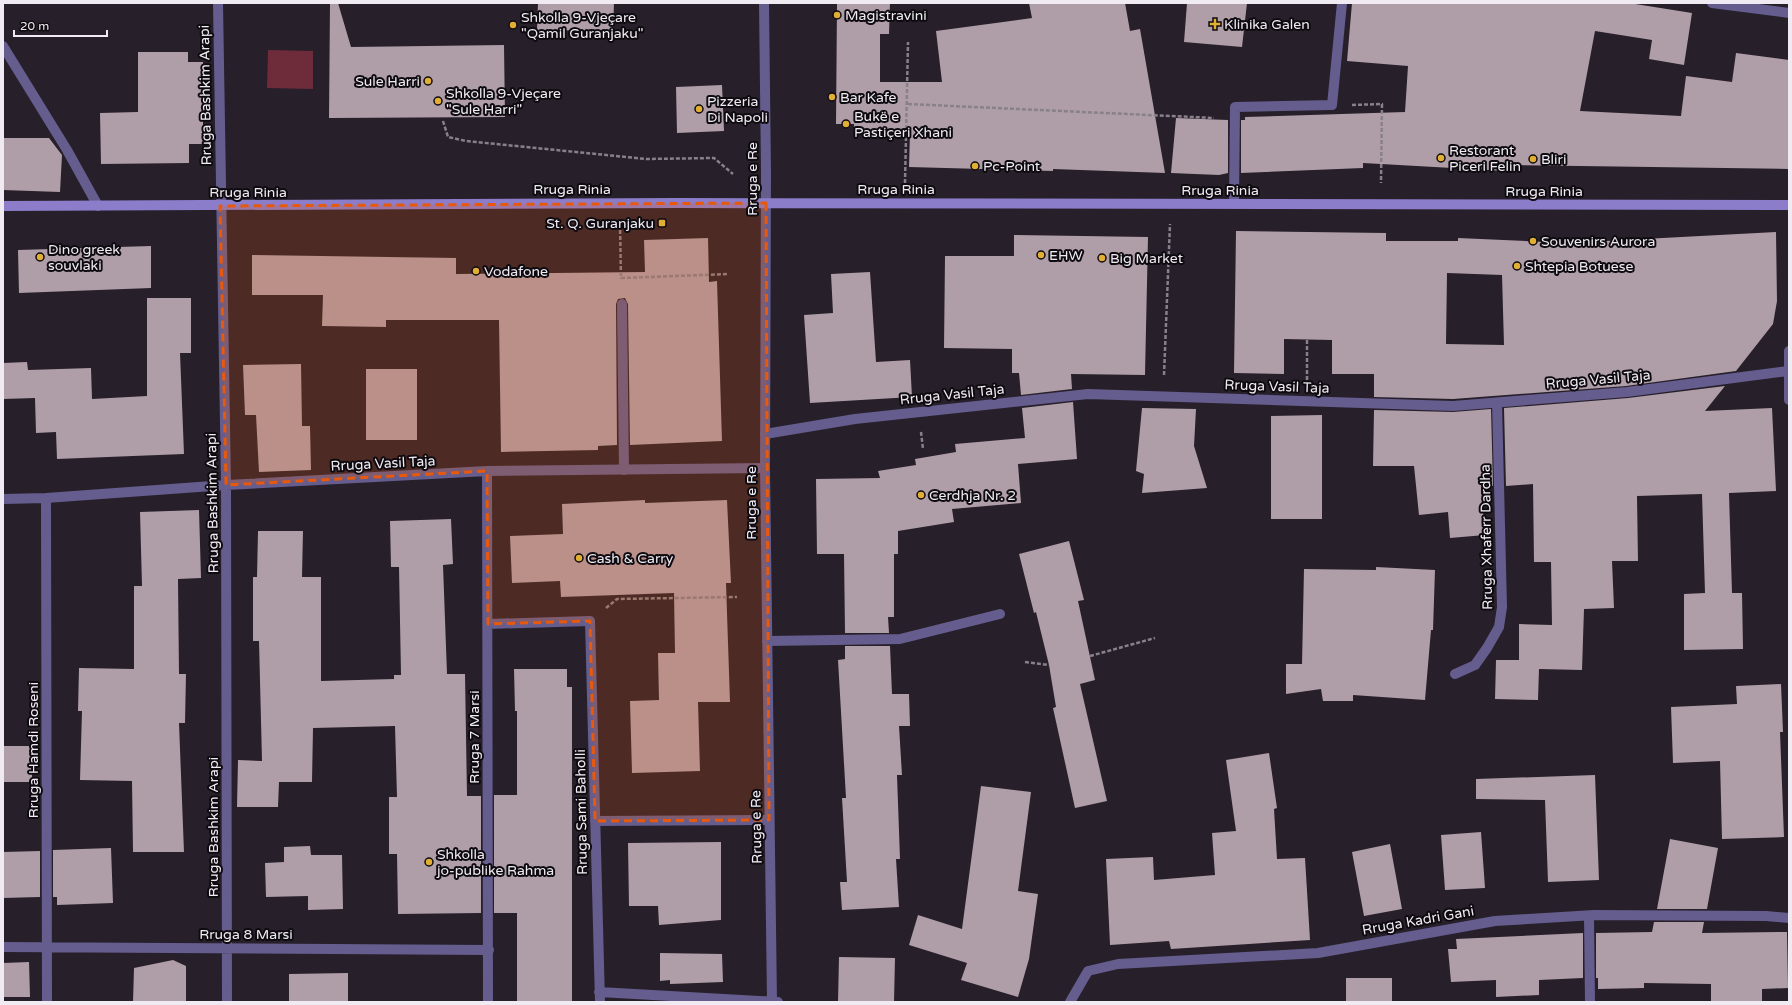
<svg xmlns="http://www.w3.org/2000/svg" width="1792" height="1005" font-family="'Varela Round',sans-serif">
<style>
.green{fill:#6e2c3b}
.building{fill:#af9ea8;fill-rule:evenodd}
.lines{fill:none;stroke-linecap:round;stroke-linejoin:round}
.path{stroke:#88818a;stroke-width:2.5;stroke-dasharray:4 2;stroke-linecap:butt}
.service{stroke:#655d8d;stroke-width:10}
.minor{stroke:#655d8d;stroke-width:10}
.tertiary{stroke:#655d8d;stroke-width:10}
.secondary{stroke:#8b7dca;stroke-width:10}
.marked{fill:#e8590c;fill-opacity:0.2;stroke:#e8590c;stroke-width:3;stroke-dasharray:8 5;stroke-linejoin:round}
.poi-dot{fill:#e1af34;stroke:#0e0b10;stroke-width:1.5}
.labels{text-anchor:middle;stroke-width:4;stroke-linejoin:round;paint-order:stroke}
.poi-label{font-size:14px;fill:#f0ebf2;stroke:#0e0b10;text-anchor:start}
.street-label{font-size:14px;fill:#f0ebf2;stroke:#0e0b10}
</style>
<rect width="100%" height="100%" fill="#271f2a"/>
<path class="green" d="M 268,50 L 313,51 L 313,89 L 267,88 Z"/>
<path class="building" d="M 330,3 L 338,3 L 351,47 L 504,45 L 505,117 L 329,118 Z
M 538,3 L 614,3 L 613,31 L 537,30 Z
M 837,3 L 890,3 L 889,34 L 880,34 L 880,82 L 942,82 L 936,31 L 1032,18 L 1029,3 L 1125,3 L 1130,31 L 1140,29 L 1165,173 L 1053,169 L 1053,171 L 909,167 L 910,133 L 854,133 L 854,124 L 836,124 Z
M 1187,3 L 1247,3 L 1242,47 L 1184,42 Z
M 1352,3 L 1629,3 L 1692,13 L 1684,65 L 1649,59 L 1652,40 L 1595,31 L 1580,111 L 1681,116 L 1686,76 L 1732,82 L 1736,53 L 1789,60 L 1789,169 L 1507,165 L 1506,171 L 1363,163 L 1363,168 L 1241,173 L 1241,120 L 1245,120 L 1245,117 L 1405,112 L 1408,66 L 1347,61 Z
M 138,52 L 188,52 L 188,62 L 203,62 L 203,144 L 189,144 L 189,163 L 101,164 L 100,113 L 138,112 Z
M 722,85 L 724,131 L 677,133 L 676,87 Z
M 1176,118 L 1228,120 L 1228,173 L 1219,175 L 1171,173 Z
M 3,138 L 49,138 L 62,155 L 60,192 L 3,190 Z
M 1236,231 L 1386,233 L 1386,241 L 1458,241 L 1458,238 L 1568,243 L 1776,232 L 1777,301 L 1773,324 L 1736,371 L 1626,386 L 1453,399 L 1374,397 L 1374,374 L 1332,374 L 1332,340 L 1284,339 L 1284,374 L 1234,373 ZM 1447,273 L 1502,275 L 1504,345 L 1446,344 Z
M 1014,235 L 1148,237 L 1145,375 L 1071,374 L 1072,389 L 1021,395 L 1019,373 L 1012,373 L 1012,349 L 944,348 L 945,256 L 1014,256 Z
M 708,238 L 709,282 L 717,281 L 722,441 L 630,445 L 628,304 L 625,298 L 618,299 L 616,304 L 617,445 L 598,446 L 598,450 L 501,452 L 499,320 L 386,320 L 386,327 L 322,326 L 323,295 L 252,295 L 252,255 L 456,258 L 456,274 L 645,272 L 644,240 Z
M 151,246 L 151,288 L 19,293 L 18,250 Z
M 870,272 L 876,362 L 910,360 L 912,397 L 810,403 L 804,315 L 833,313 L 831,274 Z
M 147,298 L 191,298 L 191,353 L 180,353 L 184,454 L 57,459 L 56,432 L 36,433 L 35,398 L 3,399 L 3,363 L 27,362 L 28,370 L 91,368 L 92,399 L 147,396 Z
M 301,364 L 302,426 L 310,426 L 311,470 L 259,472 L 256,415 L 245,415 L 243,365 Z
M 366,369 L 417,369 L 417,440 L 366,440 Z
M 1725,386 L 1705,411 L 1772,408 L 1776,491 L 1729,493 L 1732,593 L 1742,593 L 1743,649 L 1684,650 L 1684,594 L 1705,593 L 1702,494 L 1637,496 L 1638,561 L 1612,561 L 1614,608 L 1584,609 L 1582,670 L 1539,669 L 1538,700 L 1495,699 L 1496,660 L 1519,660 L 1519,624 L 1552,625 L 1551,562 L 1534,562 L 1533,484 L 1506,486 L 1504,408 L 1628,398 Z
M 1073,402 L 1077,459 L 1018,464 L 1021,503 L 952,509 L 954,522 L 898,531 L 898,554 L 894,554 L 894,617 L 888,617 L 889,633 L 845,633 L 844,554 L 817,554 L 816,479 L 880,478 L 878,471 L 916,465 L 915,459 L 956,452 L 955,444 L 1025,438 L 1022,408 Z
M 1142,408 L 1196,409 L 1194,446 L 1207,488 L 1142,493 L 1144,474 L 1136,471 Z
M 1491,409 L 1493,486 L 1481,487 L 1485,535 L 1450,538 L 1448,512 L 1419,515 L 1414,466 L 1373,466 L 1374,410 L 1453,412 Z
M 1322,415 L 1322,519 L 1271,519 L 1271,416 Z
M 645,500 L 645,503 L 727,500 L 731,583 L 726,583 L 730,702 L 698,702 L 700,771 L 632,773 L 630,701 L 659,700 L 658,653 L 675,653 L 674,593 L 561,597 L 560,581 L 512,583 L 510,536 L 563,534 L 562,504 Z
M 199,510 L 201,578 L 178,579 L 179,674 L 186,674 L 185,723 L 179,723 L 184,852 L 133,852 L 132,781 L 80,780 L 82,711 L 78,711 L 79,668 L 134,669 L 134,586 L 142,586 L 140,512 Z
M 451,519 L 453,564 L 443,565 L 447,674 L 465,674 L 467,796 L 481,796 L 481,913 L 398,914 L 397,854 L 389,854 L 389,797 L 397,797 L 395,726 L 313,728 L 312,782 L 279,782 L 278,807 L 237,807 L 238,760 L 262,761 L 259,641 L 253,641 L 253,577 L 257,577 L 258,531 L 303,531 L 302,577 L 321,577 L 321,681 L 394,679 L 394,675 L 401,675 L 399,567 L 391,567 L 390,521 Z
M 1069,541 L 1084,600 L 1078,601 L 1095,680 L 1080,684 L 1107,801 L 1075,808 L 1053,708 L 1056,707 L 1049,665 L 1036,612 L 1034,613 L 1019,554 Z
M 1376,567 L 1435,570 L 1433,630 L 1431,630 L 1425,700 L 1353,695 L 1353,701 L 1323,701 L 1321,689 L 1286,694 L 1286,664 L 1302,664 L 1304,569 L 1376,570 Z
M 845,646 L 890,646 L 892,694 L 909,694 L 910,726 L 899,726 L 902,775 L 897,775 L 900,859 L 896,859 L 899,907 L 842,910 L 840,882 L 847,882 L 842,798 L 846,798 L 838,660 L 845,659 Z
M 514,669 L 567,669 L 567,687 L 572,687 L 572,1002 L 517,1002 L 517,913 L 494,913 L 494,795 L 517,795 L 517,711 L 515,711 Z
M 1781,684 L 1783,732 L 1780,732 L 1784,837 L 1722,839 L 1720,761 L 1673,763 L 1671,707 L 1737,704 L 1736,686 Z
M 3,746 L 32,746 L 32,782 L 3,782 Z
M 1269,753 L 1277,808 L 1274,809 L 1277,859 L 1305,858 L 1310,940 L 1171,949 L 1169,941 L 1110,945 L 1106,859 L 1153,857 L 1154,880 L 1215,875 L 1212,833 L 1236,831 L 1226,760 Z
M 1595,775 L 1599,880 L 1548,882 L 1545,800 L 1476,799 L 1476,779 Z
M 981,786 L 1031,792 L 1018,891 L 1038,894 L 1029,959 L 1018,997 L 961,980 L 967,963 L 909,945 L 918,915 L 962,929 Z
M 1481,832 L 1485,888 L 1445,890 L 1441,835 Z
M 1670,839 L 1718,848 L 1707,909 L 1657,909 Z
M 721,842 L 721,920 L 659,925 L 658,906 L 629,906 L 628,843 Z
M 1390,844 L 1402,909 L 1364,916 L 1352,852 Z
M 310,846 L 311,855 L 342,855 L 343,909 L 308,910 L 308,896 L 266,897 L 265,863 L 284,862 L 284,847 Z
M 111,848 L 113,903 L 57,905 L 57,897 L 53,897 L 53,850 Z
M 40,851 L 40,897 L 3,898 L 3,852 Z
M 1654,922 L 1704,922 L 1702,933 L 1787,932 L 1788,988 L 1762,989 L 1762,1002 L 1711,1002 L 1711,984 L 1644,983 L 1644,988 L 1598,989 L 1598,978 L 1596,978 L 1596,933 L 1652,932 Z
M 1583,933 L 1583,978 L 1539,980 L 1539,995 L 1496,997 L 1496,980 L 1451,982 L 1448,949 L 1457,949 L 1456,939 Z
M 660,953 L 722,954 L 723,982 L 670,984 L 670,980 L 660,981 Z
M 839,957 L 895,958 L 894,1002 L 838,1002 Z
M 173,960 L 186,966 L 186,1002 L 133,1002 L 134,968 Z
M 29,962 L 30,997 L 3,997 L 3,963 Z
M 348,973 L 348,1002 L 289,1002 L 289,974 Z
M 1346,978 L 1392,978 L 1392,1002 L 1346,1002 Z"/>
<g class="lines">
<path class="path" d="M 908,104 L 1214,118
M 1352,105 L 1382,104 L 1381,183
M 443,121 L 448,137 L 466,141 L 646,159 L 714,158 L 733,174
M 905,183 L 908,42
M 620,224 L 621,279
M 621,278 L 729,274
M 1164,375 L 1170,224
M 1307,380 L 1307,340
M 921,432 L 923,449
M 606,608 L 617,599 L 737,597
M 1090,656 L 1155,638
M 1025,662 L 1049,665"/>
<path class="service" d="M 3,46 L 67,150 L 98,206
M 1234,204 L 1235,107 L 1332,105 L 1342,3
M 622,304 L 624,470
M 767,641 L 900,639 L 1000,614"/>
<path class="minor" d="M 218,3 L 226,485 L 227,1002
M 1712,3 L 1789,13
M 1789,351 L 1789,400
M 765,434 L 855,419 L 1088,394 L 1453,406 L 1627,392 L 1788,371
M 487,471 L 488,1002
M 46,498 L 47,1002
M 3,499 L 46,498 L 226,485 L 487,471 L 765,468
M 488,624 L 590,621 L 600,1002
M 1455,674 L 1475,665 L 1487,648 L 1499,627 L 1502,607 L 1497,403
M 595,821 L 769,820
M 1589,916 L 1590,1002
M 3,947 L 489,950
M 599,992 L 778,1002
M 1070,1002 L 1088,971 L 1118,964 L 1318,953 L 1495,921 L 1594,915 L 1766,916 L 1789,918"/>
<path class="tertiary" d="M 764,3 L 766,173 L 765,468 L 772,1002"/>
<path class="secondary" d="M 3,206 L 677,203 L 1789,205"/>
</g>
<path class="marked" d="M 766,203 L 769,820 L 595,821 L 590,621 L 488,624 L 487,471 L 226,485 L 220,206 Z"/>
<g class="poi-dot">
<circle cx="837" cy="15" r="4"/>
<path d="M1213 18h4v4h4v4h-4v4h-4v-4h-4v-4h4z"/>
<circle cx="513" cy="25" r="4"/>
<circle cx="428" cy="81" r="4"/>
<circle cx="832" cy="97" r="4"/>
<circle cx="438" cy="101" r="4"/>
<circle cx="699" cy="109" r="4"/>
<circle cx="846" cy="124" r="4"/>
<circle cx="1441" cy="158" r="4"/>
<circle cx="1533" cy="159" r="4"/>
<circle cx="975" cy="166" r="4"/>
<rect x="658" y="219" width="8" height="8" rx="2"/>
<circle cx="1533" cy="241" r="4"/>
<circle cx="1041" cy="255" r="4"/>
<circle cx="40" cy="257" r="4"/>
<circle cx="1102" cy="258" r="4"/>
<circle cx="1517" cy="266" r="4"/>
<circle cx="476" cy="271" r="4"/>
<circle cx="921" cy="495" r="4"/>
<circle cx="579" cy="558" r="4"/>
<circle cx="429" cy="862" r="4"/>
</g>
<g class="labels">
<g class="poi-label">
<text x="845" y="20">Magistravini</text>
<text x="521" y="22">Shkolla 9-Vjeçare<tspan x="521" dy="16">"Qamil Guranjaku"</tspan></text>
<text x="1224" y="29">Klinika Galen</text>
<text x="420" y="86" text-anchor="end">Sule Harri</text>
<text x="446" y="98">Shkolla 9-Vjeçare<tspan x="446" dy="16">"Sule Harri"</tspan></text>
<text x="840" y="102">Bar Kafe</text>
<text x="707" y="106">Pizzeria<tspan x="707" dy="16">Di Napoli</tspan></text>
<text x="854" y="121">Bukë e<tspan x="854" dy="16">Pastiçeri Xhani</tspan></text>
<text x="1449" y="155">Restorant<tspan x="1449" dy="16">Piceri Felin</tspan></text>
<text x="1541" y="164">Bliri</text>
<text x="983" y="171">Pc-Point</text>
<text x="654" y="228" text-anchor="end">St. Q. Guranjaku</text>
<text x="1541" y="246">Souvenirs Aurora</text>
<text x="48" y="254">Dino greek<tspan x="48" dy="16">souvlaki</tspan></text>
<text x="1049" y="260">EHW</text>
<text x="1110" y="263">Big Market</text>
<text x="1525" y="271">Shtepia Botuese</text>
<text x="484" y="276">Vodafone</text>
<text x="929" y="500">Cerdhja Nr. 2</text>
<text x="587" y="563">Cash &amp; Carry</text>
<text x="437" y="859">Shkolla<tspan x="437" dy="16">jo-publike Rahma</tspan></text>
</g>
<g class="street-label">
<text transform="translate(205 95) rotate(-91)" y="5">Rruga Bashkim Arapi</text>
<text transform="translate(752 179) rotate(-90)" y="5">Rruga e Re</text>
<text x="572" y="194">Rruga Rinia</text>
<text x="896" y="194">Rruga Rinia</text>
<text x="1220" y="195">Rruga Rinia</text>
<text x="1544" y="196">Rruga Rinia</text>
<text x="248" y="197">Rruga Rinia</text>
<text transform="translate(1598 379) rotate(-5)" y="5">Rruga Vasil Taja</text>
<text transform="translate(1277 386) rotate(2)" y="5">Rruga Vasil Taja</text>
<text transform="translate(952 394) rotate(-6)" y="5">Rruga Vasil Taja</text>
<text transform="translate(383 463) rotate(-3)" y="5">Rruga Vasil Taja</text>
<text transform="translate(212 503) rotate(-91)" y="5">Rruga Bashkim Arapi</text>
<text transform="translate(751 503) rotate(-90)" y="5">Rruga e Re</text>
<text transform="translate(1486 537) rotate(-91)" y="5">Rruga Xhaferr Dardha</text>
<text transform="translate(474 737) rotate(-90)" y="5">Rruga 7 Marsi</text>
<text transform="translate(33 750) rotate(-90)" y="5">Rruga Hamdi Roseni</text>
<text transform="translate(581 812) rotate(-91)" y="5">Rruga Sami Baholli</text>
<text transform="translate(213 827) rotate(-90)" y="5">Rruga Bashkim Arapi</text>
<text transform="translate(756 827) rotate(-91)" y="5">Rruga e Re</text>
<text transform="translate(1418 920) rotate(-10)" y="5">Rruga Kadri Gani</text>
<text x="246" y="939">Rruga 8 Marsi</text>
</g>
</g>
<rect width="1792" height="1005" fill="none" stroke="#f0ebf2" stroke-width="8"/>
<path d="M14 30v6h93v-6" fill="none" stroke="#f0ebf2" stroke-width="2"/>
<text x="20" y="30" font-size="12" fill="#f0ebf2" stroke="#0e0b10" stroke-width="3" paint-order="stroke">20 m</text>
</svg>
